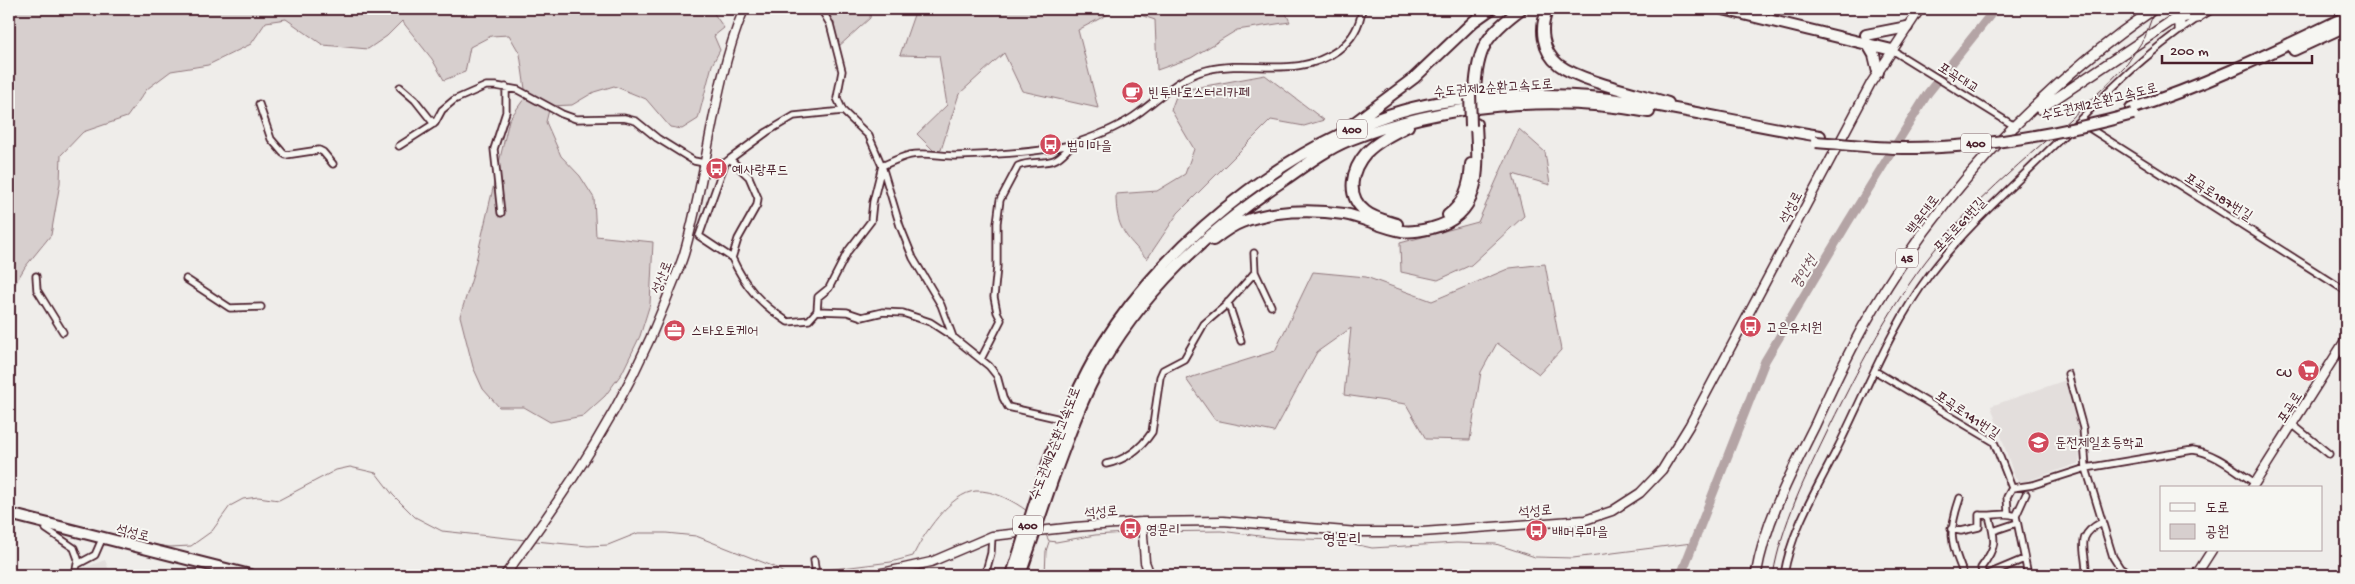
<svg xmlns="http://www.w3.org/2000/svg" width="2355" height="584" font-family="'Gochi Hand','Poor Story',sans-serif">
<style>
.built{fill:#e3dedc}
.green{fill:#d7cfce;stroke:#90777c}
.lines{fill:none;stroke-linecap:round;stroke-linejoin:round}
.stream{stroke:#8a6f74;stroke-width:1}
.river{stroke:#b4a4a5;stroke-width:9}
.street-casing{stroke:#4a1f2b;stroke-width:9}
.secondary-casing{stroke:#4a1f2b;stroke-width:11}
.primary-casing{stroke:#4a1f2b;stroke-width:12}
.highway-casing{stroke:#4a1f2b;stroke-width:14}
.street{stroke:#f6f6f2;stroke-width:5.5}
.secondary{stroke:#f6f6f2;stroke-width:8}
.primary{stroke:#f6f6f2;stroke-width:9}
.highway{stroke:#f6f6f2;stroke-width:10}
.tram{stroke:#4a1f2b;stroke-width:1}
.highway-bridge-casing{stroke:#4a1f2b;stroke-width:14;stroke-linecap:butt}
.highway-bridge{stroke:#f6f6f2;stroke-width:10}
.labels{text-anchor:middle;stroke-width:4;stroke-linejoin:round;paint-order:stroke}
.shield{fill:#f6f6f2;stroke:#7e6067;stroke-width:1}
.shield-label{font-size:12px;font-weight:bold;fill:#4a1f2b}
.street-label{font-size:14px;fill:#4a1f2b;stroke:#f6f6f2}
.poi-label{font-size:14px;fill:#4a1f2b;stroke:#f6f6f2;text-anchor:start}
.water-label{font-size:15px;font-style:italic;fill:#6f4e56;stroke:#f6f6f2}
.quarter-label{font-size:16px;fill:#4a1f2b;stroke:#f6f6f2}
</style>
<rect width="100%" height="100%" fill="#efedea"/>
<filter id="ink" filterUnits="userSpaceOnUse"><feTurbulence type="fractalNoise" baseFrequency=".02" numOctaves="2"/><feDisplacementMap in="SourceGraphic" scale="10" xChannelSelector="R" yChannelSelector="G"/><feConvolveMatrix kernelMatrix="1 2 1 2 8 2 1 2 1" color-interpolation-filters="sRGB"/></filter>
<g filter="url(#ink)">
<path class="built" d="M 2066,380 L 2080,430 L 2079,463 L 2021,483 L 2015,478 L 1991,406 Z
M 105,560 L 111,575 L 80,575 L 81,569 Z"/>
<path class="green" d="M 9,9 L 715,9 L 713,12 L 724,28 L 714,36 L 720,50 L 712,65 L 698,119 L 682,129 L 670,127 L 646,99 L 614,86 L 594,92 L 572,105 L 550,106 L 546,122 L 561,156 L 580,176 L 594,198 L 596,236 L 653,242 L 650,304 L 640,336 L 622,373 L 605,396 L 583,416 L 550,422 L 524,407 L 499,407 L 483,389 L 473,367 L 460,316 L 472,278 L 509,120 L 526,96 L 520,54 L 509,35 L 491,36 L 470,47 L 465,72 L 444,80 L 432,59 L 402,21 L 387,36 L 368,49 L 323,45 L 286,19 L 266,22 L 251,44 L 208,65 L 171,71 L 147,89 L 127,117 L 83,132 L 61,155 L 60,183 L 51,235 L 25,267 L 9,294 Z
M 829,9 L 871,9 L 870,18 L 837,48 Z
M 916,9 L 1118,9 L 1078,30 L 1098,108 L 1022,91 L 1004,53 L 959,94 L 941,150 L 934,151 L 917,134 L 947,105 L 939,56 L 900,55 Z
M 1123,9 L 1284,9 L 1290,22 L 1237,30 L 1191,58 L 1157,70 L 1155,20 Z
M 1265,75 L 1324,120 L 1304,126 L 1271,120 L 1178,213 L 1147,259 C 1125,235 1116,229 1116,194 L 1157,191 L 1185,174 L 1194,149 L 1171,110 L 1178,91 Z
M 1519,129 L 1545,152 L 1550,185 L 1513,174 L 1524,216 L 1471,265 L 1438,280 L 1401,272 L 1400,243 L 1478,222 Z
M 1545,264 L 1561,350 L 1539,374 L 1497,343 L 1481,372 L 1470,440 L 1426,439 L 1406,404 L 1344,395 L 1351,328 L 1317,352 L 1274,432 L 1215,420 L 1186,379 L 1275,351 L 1313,272 L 1366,277 L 1432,301 L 1510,268 Z"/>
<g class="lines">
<path class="stream" d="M 1147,532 L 1221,531 L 1275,538 L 1336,540 L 1372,548 L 1456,543 L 1496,544 L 1535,557 L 1573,558 L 1692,543
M 1045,533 L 1049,541 L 1056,542 L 1095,535 L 1141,532
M 535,541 L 588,546 L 608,545 L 638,533 L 666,533 L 696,536 L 775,567 L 786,575
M 147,544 L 170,547 L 191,546 L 212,531 L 230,506 L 243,499 L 258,497 L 279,500 L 336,470 L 350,467 L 376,473 L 393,495 L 415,517 L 442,531 L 526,540
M 818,571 L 891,562 L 913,556 C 922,536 951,492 976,491 C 993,490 1014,501 1027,511
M 803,575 L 814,572
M 1045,575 L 1046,551 L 1049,542"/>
<path class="river" d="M 1681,575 L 1765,361 L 1848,222 L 1928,93 L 1995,9"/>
<defs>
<path id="street" d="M 1892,50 L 2016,127
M 400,87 L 415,100 L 434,124
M 259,104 L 271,139 L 283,153 L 286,155 L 319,150 L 323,152 L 333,164
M 2086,126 L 2346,291
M 399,146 L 435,123 L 442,110 L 454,100 L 486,86 L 496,86 L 518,90 L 562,114 L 576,119 L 624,118 L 636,121 L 657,138 L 694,161 L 704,163
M 730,159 L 767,132 L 794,116 L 843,111
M 725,163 L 699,236 L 732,258
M 704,164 L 725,163 L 730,159 L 749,177 L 758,198 L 757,205 L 738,239 L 732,258 C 746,288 760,303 788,322 L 809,320 L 817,311 L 818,297 L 829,288 L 848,251 L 871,221 L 873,202 L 882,166 L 869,136 L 843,111 L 837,98 L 842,71 L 830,24 L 821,9
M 501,213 L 494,149 L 506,112 L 506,87
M 1255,272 L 1271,306
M 36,276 L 37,290 L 63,332
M 186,279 L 230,308 L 261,307
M 1228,302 L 1241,341
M 817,311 L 847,312 L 862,317 L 883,312 L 903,313 L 930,322 L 953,337 L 989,366 L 997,376 L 1003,398 L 1008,407 L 1056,418
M 953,337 L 941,305 L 913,258 L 900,226 L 882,166 C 891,162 901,157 910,155 C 924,152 941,156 956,156 C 988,155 1045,153 1076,143 C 1097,136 1122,126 1140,112 C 1162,96 1179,77 1207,70 C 1252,59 1297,80 1338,50 C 1353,39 1360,26 1362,9
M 981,359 L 1001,320 L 997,312 L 994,297 L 997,267 L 997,223 L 1000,200 L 1018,166 C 1029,161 1043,164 1054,160 C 1062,157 1067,149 1073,144
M 1875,371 L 1994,442 L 2012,488 L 2033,485 L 2086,468 L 2113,557 L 2120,568 L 2131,575
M 2068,374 L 2083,428 L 2086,468 L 2193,450 C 2216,453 2236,471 2255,483
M 2292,424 L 2329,454
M 1106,464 C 1126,460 1140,450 1152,432 L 1160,377 L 1163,370 L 1184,359 L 1204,324 L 1225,306 L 1250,278 L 1255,272 L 1254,253
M 1960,498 C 1948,533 1950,541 1964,575
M 2008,512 L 2007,497 L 2012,488
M 2016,516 L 2026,494
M 46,529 L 74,548 L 78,559 L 75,575
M 1951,529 L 1961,531 L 1979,527 L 1979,515 C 1993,517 2004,511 2016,516 L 2028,575
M 1993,531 L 2017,523
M 814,560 L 816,575
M 78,564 L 95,555 L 102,539
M 985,575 L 991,553 L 992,536
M 1784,575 C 1791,530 1818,487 1838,447 C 1867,389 1891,326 1930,274 C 1965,228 2010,189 2050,149 C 2102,99 2150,45 2213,9
M 1983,575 L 1981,568 C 1997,546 1996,542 1989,516
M 1986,575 L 2024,559
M 2086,575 C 2087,549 2073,537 2102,522"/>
<path id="secondary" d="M 2252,488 L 2346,339
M 1142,522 L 1145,562 L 1150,575
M 505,575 C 570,487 625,405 665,303 C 671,287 679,270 684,254 C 708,173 712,86 744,9
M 873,575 L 931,562 L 992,536 L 1075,527 L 1142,522 L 1223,521 L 1358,532 L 1422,532 L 1585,520 L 1612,511 L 1640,493 L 1662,470 L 1689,426 L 1871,83 L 1920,9
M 2196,575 L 2212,550"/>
<path id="primary" d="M 2173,20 L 2180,23 L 2180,29
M 2040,109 L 2173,20 L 2190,16 L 2197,18
M 1756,575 C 1765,522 1791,473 1815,425 C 1830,392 1846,358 1863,327 C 1933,201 2036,90 2154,9"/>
<path id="highway" d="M 1548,9 C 1539,27 1542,52 1559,65 C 1580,81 1640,94 1668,103
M 1723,9 L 1892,50
M 1866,35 L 1907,27
M 1867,43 L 1874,55 L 1878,72
M 2294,50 L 2346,26
M 1475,92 C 1477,48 1486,35 1521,9
M 2131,109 C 2206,85 2275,51 2346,17
M 1350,126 L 1414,78 L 1474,21 L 1491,9
M 1448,215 C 1464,204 1470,183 1471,164
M 1397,224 C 1387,221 1373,218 1365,211 C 1345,195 1352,169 1366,153 C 1378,141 1394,133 1408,126
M 1213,240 C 1222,233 1231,226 1242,222 C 1273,210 1311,209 1344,214 C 1363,217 1382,228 1402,231 C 1412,233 1423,230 1432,228 C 1484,215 1478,167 1476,124
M 1044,474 C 1060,429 1078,385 1103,344 C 1170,236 1309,125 1436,103 C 1465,98 1507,96 1536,95 C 1632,93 1726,122 1820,136
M 1053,478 C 1066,444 1077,410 1094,378 C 1139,293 1208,230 1287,178 C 1307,164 1327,149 1349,140 C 1441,104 1552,94 1649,112
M 9,514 L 250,575"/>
</defs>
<use href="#street" class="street-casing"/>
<use href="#secondary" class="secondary-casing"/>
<use href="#primary" class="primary-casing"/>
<use href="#highway" class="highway-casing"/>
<use href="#street" class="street"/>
<use href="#secondary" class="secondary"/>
<use href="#primary" class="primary"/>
<use href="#highway" class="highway"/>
<path class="tram" d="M 1773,575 C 1782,523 1806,476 1829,428 C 1865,355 1899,288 1954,227 C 2008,168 2073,122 2127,64 L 2145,37 L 2155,9"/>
<defs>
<path id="highway-bridge" d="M 1470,93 L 1471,126
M 1816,142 C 1845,144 1875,148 1904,148 C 1981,148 2059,134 2133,114
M 1012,575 L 1044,474
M 1020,575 L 1053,478"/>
</defs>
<use href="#highway-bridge" class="highway-bridge-casing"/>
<use href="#highway-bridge" class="highway-bridge"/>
</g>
</g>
<defs>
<symbol id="cafe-disc" viewBox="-11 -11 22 22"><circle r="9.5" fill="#d1495b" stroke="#f6f6f2"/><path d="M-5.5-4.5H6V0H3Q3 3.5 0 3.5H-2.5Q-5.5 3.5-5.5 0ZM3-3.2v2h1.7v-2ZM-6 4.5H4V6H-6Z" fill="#fff"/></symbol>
<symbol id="bus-disc" viewBox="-11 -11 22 22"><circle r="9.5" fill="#d1495b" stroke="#f6f6f2"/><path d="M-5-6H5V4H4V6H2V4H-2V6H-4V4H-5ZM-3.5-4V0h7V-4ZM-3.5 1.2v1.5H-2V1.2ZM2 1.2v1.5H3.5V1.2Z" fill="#fff"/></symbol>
<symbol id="office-disc" viewBox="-11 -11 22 22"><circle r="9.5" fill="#d1495b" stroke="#f6f6f2"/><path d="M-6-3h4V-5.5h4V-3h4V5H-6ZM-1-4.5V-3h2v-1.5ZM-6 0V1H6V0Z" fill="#fff"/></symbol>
<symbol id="supermarket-disc" viewBox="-11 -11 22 22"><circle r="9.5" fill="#d1495b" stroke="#f6f6f2"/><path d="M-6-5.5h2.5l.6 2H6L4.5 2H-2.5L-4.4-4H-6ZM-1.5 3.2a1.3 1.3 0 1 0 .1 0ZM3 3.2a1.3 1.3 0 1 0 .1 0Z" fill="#fff"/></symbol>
<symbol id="school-disc" viewBox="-11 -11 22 22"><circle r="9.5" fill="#d1495b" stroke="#f6f6f2"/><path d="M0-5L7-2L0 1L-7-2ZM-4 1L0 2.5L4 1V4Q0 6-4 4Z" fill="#fff"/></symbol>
</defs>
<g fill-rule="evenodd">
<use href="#cafe-disc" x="1120" y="80" width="25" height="25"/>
<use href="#bus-disc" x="1038" y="132" width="25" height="25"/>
<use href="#bus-disc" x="704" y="156" width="25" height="25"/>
<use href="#bus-disc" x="1738" y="314" width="25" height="25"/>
<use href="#office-disc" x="662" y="318" width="25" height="25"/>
<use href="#supermarket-disc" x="2296" y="358" width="25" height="25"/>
<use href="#school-disc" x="2026" y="430" width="25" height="25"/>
<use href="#bus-disc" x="1118" y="516" width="25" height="25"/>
<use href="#bus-disc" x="1524" y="518" width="25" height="25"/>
</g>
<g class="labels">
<g class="shield">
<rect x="1337" y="119.5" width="30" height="19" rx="4"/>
<rect x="1961" y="133.5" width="30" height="19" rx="4"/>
<rect x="1896" y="248.5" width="22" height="19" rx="4"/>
<rect x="1013" y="515.5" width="30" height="19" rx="4"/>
</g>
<g class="shield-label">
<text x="1352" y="133">400</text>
<text x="1976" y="147">400</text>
<text x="1907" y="262">45</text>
<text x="1028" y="529">400</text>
</g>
<g class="street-label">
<text transform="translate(1959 77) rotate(32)" y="5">포곡대교</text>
<text transform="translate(1493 87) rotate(-4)" y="5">수도권제2순환고속도로</text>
<text transform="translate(2099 101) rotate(-14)" y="5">수도권제2순환고속도로</text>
<text transform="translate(2219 196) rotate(32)" y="5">포곡로187번길</text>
<text transform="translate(1790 207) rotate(-62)" y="5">석성로</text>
<text transform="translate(1922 214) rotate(-53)" y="5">백옥대로</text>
<text transform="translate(1959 224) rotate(-47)" y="5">포곡로61번길</text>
<text transform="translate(661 277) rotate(-69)" y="5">성산로</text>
<text transform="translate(2289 407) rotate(-58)" y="5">포곡로</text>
<text transform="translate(1968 414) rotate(34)" y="5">포곡로141번길</text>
<text transform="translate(1054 443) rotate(-69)" y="5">수도권제2순환고속도로</text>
<text transform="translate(1535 510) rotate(-4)" y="5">석성로</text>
<text transform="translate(1101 511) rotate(-4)" y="5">석성로</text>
<text transform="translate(133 532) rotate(14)" y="5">석성로</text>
</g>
<g class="poi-label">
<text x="1148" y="97">빈투바로스터리카페</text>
<text x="1067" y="150">법미마을</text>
<text x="732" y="174">예사랑푸드</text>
<text x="1766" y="332">고은유치원</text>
<text x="691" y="335">스타오토케어</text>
<text x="2292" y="376" text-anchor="end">CU</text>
<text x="2055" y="447">둔전제일초등학교</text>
<text x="1146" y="534">영문리</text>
<text x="1552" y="536">배머루마을</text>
</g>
<g class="water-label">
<text transform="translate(1803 272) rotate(-59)" y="5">경안천</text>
</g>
<g class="quarter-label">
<text x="1342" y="544">영문리</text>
</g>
</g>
<rect width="2355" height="584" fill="none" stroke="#f6f6f2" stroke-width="30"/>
<rect x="15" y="15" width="2325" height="554" fill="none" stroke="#4a1f2b" stroke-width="2" filter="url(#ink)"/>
<rect x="2160" y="486" width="162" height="65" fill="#f6f6f2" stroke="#b1a0a2"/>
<rect x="2170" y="503" width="25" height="8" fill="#f6f6f2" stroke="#b1a0a2"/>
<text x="2205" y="512" font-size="15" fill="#4a1f2b">도로</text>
<rect x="2170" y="524" width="25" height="15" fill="#d7cfce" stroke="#b1a0a2"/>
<text x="2205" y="536" font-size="15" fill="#4a1f2b">공원</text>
<path d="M2162 55v8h150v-8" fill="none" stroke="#4a1f2b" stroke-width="2.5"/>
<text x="2170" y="55" font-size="15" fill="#4a1f2b" stroke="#f6f6f2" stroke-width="4" paint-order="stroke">200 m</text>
</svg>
